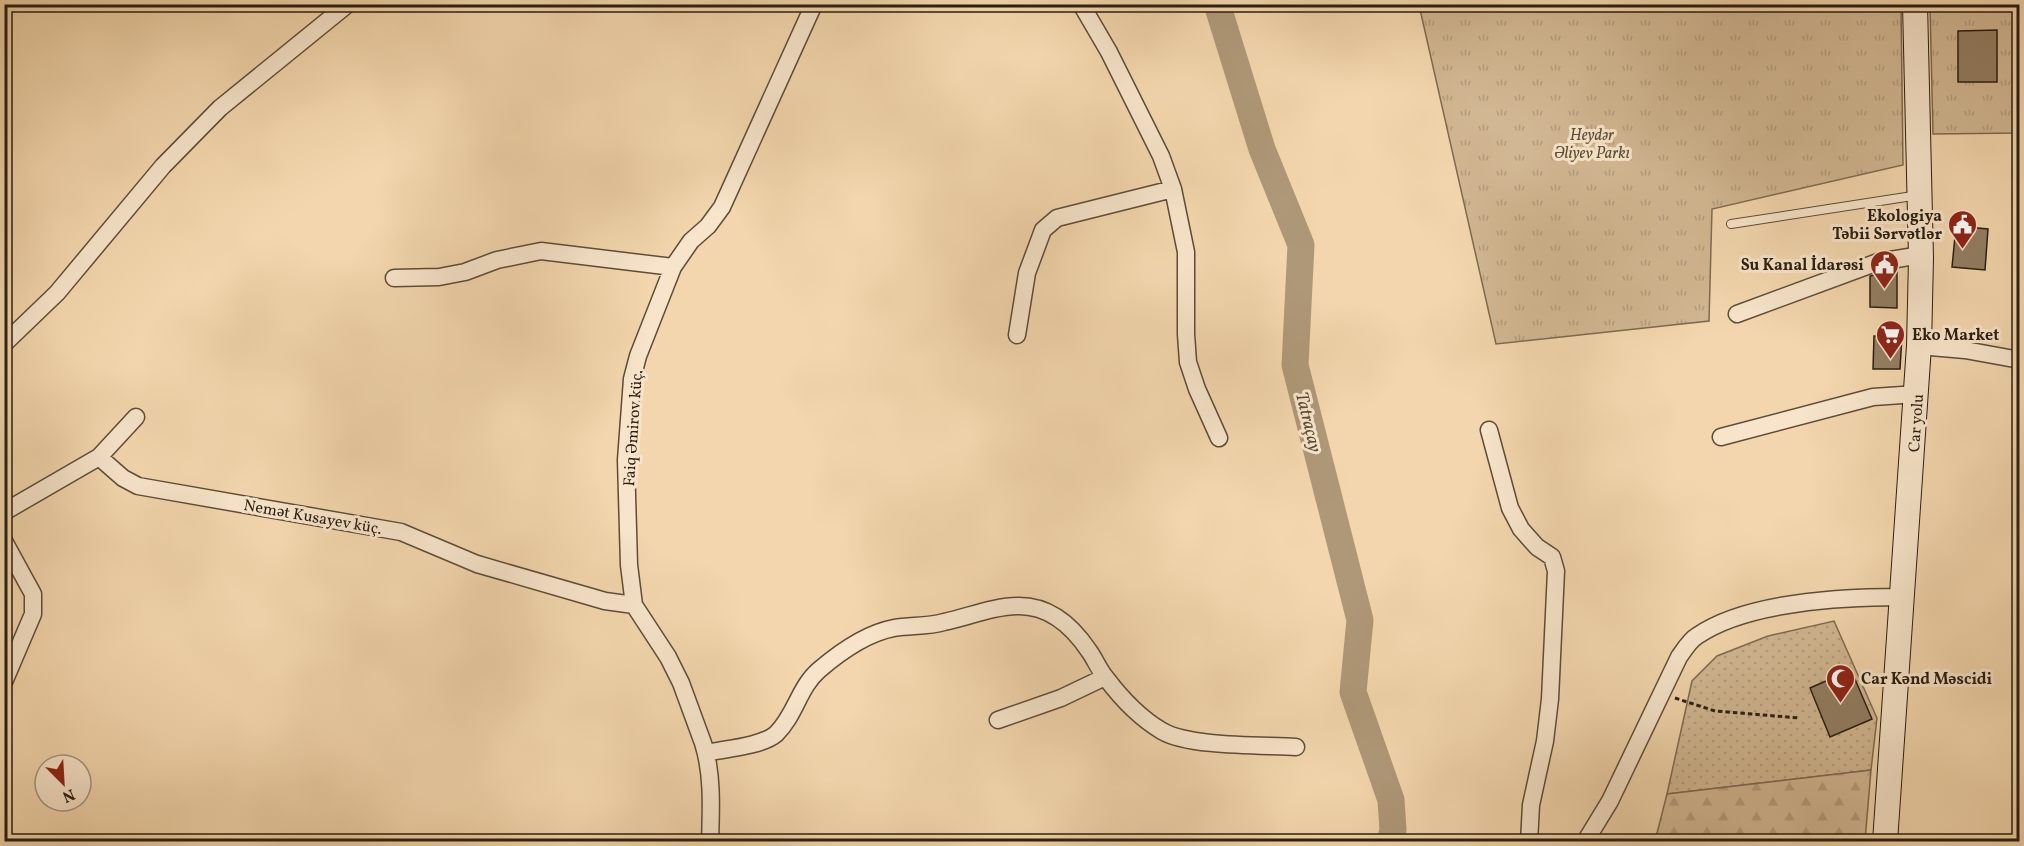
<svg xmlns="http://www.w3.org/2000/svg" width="2024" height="846" font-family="Vollkorn,serif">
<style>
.grass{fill:url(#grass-dots);stroke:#7e6b52;stroke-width:1.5}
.forest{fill:url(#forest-firs);stroke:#7e6b52;stroke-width:1.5}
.park{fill:url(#park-tufts);stroke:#7e6b52;stroke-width:1.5}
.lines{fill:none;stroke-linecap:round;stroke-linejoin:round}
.river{stroke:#af9878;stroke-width:27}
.building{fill:#937e62;stroke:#2a1f11;stroke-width:1.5}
.lane-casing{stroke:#5c4d38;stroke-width:10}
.street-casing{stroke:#5c4d38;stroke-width:19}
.secondary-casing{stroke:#2a1f11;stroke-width:26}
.path{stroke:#2a1f11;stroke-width:3;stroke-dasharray:4.5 3;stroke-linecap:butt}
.lane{stroke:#f7e4ca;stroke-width:8}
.street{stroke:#f7e4ca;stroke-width:16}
.secondary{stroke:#f7e4ca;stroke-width:24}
.labels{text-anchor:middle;stroke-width:6;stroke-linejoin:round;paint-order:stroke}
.park-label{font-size:16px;font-style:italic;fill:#5c4d38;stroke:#f7e4ca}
.poi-label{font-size:16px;font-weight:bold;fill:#2a1f11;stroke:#f7e4ca;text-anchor:end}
.street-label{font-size:16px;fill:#2a1f11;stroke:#f7e4ca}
.water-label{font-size:18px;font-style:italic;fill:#594935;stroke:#f7e4ca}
</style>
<defs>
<pattern id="grass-dots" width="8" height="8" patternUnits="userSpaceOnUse" patternTransform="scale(1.5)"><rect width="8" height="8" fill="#d1b792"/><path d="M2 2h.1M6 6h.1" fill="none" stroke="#b49d7d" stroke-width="1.8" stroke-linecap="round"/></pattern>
<pattern id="forest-firs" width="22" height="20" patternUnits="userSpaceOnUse" patternTransform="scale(1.5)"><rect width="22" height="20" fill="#d1b792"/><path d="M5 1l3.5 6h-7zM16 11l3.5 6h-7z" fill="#b49d7d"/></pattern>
<pattern id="park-tufts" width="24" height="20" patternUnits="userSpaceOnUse" patternTransform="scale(1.5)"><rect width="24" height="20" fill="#d1b792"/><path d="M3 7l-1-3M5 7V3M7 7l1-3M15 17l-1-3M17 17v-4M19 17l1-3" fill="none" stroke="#b49d7d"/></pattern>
</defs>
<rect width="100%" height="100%" fill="#f3d6ad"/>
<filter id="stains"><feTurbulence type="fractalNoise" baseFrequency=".00333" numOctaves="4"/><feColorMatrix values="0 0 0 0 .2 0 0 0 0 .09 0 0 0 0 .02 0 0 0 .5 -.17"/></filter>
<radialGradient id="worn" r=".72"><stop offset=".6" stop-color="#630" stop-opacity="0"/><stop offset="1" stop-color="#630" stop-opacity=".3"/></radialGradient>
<path class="grass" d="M 1834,621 L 1877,718 L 1871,770 L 1667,794 L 1692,681 L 1717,656 L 1768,636 Z"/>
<path class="forest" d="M 1871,770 L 1865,841 L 1655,841 L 1667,794 Z"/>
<path class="park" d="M 1419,5 L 1901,5 L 1903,165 L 1712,209 L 1709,321 L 1496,344 Z
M 1930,5 L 2019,5 L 2019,133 L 1933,134 Z"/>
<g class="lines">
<path class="river" d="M 1217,4 L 1262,149 L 1301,245 L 1295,365 L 1360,620 L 1353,692 L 1391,800 L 1393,830 L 1390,842"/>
</g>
<path class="building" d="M 1997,30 L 1997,82 L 1958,82 L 1958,31 Z
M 1956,226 L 1988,229 L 1985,270 L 1952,267 Z
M 1897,270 L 1897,308 L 1870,307 L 1870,276 Z
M 1874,336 L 1902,336 L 1900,369 L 1873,369 Z
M 1851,670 L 1872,719 L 1830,737 L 1810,688 Z"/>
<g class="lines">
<defs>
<path id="lane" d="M 1731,224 L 1919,195"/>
<path id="street" d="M 1081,4 L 1109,52 L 1161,156 L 1173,189 L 1186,252 L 1186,334 L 1188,362 L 1197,389 L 1219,438
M 394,278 L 439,277 L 465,272 L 497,260 L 541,251 L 673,267
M 1737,314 L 1878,262 L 1921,255
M 1017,335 L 1027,273 L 1043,230 L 1057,218 L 1173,189
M 4,344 L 57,293 L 163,166 L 220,108 L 348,4
M 1919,346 L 1965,350 L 2020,360
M 1489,430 L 1510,508 L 1521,529 L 1537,547 L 1552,557 L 1556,571 L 1550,699 L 1545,741 L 1531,805 L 1529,842
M 1721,437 L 1873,397 L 1917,394
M 99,457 L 136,417
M 4,512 L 99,457 L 123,478 L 138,486 L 401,532 L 477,564 L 605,601 L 634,605
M 4,541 L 33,594 L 33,614 L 4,682
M 998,720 L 1061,698 L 1105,677
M 706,753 C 725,749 762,746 776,734 C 795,716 799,687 819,670 C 840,652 867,633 894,628 C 910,625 927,627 944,622 C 968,617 994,606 1019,606 C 1050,606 1073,627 1089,651 C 1095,659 1099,670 1106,678 C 1121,698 1140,718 1162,731 C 1189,747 1262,745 1296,747
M 710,842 C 711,810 713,774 703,743 L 681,683 L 668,657 L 634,605 L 629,565 L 626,460 L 632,379 L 638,356 L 673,267 L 691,241 L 708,226 L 722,207 L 814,4
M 1585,842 L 1610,801 L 1679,657 C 1684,650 1690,640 1697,636 C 1746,602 1843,597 1902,597"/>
<path id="secondary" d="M 1885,842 L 1919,346 L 1921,258 L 1915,4"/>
</defs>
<use href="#lane" class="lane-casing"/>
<use href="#street" class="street-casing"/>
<use href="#secondary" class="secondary-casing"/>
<path class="path" d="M 1675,698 L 1715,711 L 1799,718"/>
<use href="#lane" class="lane"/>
<use href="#street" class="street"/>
<use href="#secondary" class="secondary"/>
</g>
<defs>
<symbol id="civic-pin" viewBox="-11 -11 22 30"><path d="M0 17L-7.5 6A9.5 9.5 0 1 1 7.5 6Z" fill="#8f2418" stroke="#f7e4ca"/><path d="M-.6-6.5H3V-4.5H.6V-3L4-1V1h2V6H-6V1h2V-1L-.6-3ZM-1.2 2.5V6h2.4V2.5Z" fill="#fff"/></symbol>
<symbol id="supermarket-pin" viewBox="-11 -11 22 30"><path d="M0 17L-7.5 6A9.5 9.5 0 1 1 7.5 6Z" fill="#8f2418" stroke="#f7e4ca"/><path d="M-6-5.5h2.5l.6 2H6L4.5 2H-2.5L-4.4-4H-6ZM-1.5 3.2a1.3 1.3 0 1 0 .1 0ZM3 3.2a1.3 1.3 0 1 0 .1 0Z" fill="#fff"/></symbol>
<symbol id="mosque-pin" viewBox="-11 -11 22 30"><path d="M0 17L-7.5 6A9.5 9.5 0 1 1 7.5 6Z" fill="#8f2418" stroke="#f7e4ca"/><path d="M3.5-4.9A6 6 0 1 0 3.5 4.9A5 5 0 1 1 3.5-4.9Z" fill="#fff"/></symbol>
</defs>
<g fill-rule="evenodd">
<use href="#civic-pin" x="1946" y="208" width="33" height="45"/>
<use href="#civic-pin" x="1868" y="248" width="33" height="45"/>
<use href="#supermarket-pin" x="1874" y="318" width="33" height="45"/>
<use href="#mosque-pin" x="1824" y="662" width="33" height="45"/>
</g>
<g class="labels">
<g class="park-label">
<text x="1592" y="140">Heydər<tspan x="1592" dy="18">Əliyev Parkı</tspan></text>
</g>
<g class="poi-label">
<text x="1942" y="221">Ekologiya<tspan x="1942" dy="18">Təbii Sərvətlər</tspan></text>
<text x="1864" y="270">Su Kanal İdarəsi</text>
<text x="1912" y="340" text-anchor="start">Eko Market</text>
<text x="1861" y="684" text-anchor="start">Car Kənd Məscidi</text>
</g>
<g class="street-label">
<text transform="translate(1915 423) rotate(-86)" y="6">Car yolu</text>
<text transform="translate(632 428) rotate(-86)" y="6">Faiq Əmirov küç.</text>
<text transform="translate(313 516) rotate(10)" y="6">Nemət Kusayev küç.</text>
</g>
<g class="water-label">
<text transform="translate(1309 422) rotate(76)" y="6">Tatraçay</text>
</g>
</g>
<rect width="2024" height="846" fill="none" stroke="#f3d6ad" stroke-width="24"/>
<rect x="6" y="6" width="2012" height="834" fill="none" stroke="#2a1f11" stroke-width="3"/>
<rect x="12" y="12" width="2000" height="822" fill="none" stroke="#2a1f11" stroke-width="1.5"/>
<g transform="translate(63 783) rotate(156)"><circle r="28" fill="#f7e4ca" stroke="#a59580" stroke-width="1.5"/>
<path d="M0-4.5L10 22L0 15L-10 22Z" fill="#8f2418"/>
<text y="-9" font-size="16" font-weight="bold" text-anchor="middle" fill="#2a1f11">N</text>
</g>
<rect width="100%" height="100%" filter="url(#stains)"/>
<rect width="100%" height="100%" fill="url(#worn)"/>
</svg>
